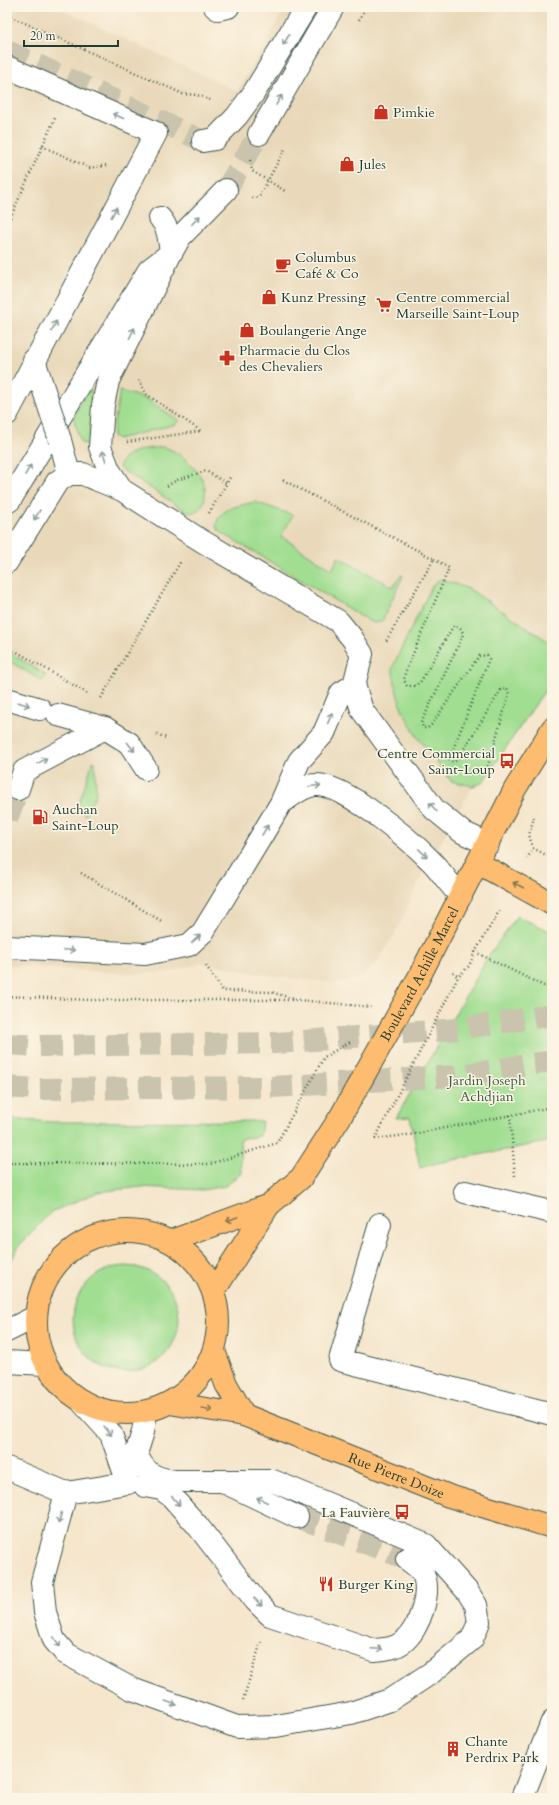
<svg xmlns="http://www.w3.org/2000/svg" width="559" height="1805" font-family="Cardo,serif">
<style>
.built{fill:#e9d9ba}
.green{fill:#a1de92;stroke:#608e63}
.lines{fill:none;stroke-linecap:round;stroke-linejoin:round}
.minor-tunnel{stroke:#cac4ae;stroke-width:22;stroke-dasharray:22 11;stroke-linecap:butt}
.highway-tunnel{stroke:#cac4ae;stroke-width:22;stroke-dasharray:22 11;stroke-linecap:butt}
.minor-casing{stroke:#3f564b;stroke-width:24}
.major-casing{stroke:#3f564b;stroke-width:24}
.highway-casing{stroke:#3f564b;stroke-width:24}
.path{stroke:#3f564b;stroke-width:2.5;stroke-dasharray:1 3;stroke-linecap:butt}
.minor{stroke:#fff;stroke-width:22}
.major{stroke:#fdbc70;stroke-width:22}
.highway{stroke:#fdbc70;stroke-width:22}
.minor-bridge-casing{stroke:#3f564b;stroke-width:24;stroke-linecap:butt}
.minor-bridge{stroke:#fff;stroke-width:22}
.oneway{stroke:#8f9e9a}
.oneway2{stroke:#83764f}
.labels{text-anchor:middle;stroke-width:3;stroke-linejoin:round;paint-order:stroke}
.poi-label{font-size:14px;fill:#1f3d34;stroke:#fcf5e5;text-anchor:start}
.street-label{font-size:14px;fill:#1f3d34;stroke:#fcf5e5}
.park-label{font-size:14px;fill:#395d47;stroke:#fcf5e5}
</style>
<rect width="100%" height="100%" fill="#fcf5e5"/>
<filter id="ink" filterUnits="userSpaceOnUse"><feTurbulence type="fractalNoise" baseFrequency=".025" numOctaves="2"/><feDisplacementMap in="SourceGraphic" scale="8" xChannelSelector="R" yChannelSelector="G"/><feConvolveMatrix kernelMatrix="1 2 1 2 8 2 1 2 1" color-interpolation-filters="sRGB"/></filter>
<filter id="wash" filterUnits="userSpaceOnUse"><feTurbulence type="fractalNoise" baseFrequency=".012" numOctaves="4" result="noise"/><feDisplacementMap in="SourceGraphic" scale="16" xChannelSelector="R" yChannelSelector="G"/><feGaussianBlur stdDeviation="0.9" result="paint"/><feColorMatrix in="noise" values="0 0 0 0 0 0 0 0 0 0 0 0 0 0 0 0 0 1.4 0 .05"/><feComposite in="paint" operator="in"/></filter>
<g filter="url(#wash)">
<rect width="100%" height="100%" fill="#f5e6cc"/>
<path class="built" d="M 7,7 L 57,7 L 237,91 L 286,7 L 552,7 L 552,648 L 422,875 L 398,928 L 375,966 L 358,979 L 336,983 L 267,975 L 202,963 L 169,972 L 133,974 L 7,965 Z"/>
<path class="green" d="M 90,388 L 95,404 L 89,441 L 86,444 L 81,443 L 73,416 Z
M 120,391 L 147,399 L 180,421 L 176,424 L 118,439 L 113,436 L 113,430 Z
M 164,447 C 175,451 184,456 192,466 C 196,470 201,476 203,481 C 208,494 205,512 189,513 L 119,468 C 125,449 146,449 164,447 Z
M 255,502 L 293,515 L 281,536 L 332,570 L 338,557 L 393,587 L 401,575 L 403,576 L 382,621 L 374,623 L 369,621 L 219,531 L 216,525 C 220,507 239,506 255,502 Z
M 441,579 L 469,589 L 552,644 L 552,680 L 482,783 L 473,786 L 451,781 L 416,735 L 402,709 L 397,693 L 392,668 L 432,586 Z
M 7,651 L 46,675 L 42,681 L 7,660 Z
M 93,761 L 95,762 L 96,794 L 86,815 L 77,809 Z
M 517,916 L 552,932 L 552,1141 L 437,1163 L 420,1168 L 410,1117 L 396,1118 L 487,958 Z
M 7,1119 L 53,1122 L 262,1121 L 260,1136 L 240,1139 L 241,1173 L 225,1186 L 202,1190 L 141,1187 L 98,1192 L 51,1212 L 19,1246 L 7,1268 Z
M73 1319a53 53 0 1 1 106 0a53 53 0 1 1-106 0Z"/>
</g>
<g filter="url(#ink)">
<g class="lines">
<path class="minor-tunnel" d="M 7,51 L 203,141
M 226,190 L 259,134
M 7,819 L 18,789
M 297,1517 L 407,1559"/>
<path class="highway-tunnel" d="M 7,1044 L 37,1046 L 276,1043 L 458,1029 L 552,1015
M 7,1087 L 35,1089 L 272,1087 L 455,1076 L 552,1061"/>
<defs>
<path id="minor" d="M 215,7 L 218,9 L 228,7
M 7,67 L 156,133 L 7,414
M 259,134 L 333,7
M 203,141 L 215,139 L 237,116 L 253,94 L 306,7
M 34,360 L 47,400
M 60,440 L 69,474
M 122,490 L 109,470 L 100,447 L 103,405 L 108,381 L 171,253 L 180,237 L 226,190
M 7,502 L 10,500 L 149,270 L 171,253 C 169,240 169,228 160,218
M 7,562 L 57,482 L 69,474 L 83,474 L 122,490 L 202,541 L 338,621 L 352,638 L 362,654 L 354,685 L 341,693 L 324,733 L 299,761 L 281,803 L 262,835 L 203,932 L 189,945 L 145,954 L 7,947
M 354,685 L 362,710 L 434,809 L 462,832 L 488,844
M 7,699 L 40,709
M 58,715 L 105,728 L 129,743 L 146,769
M 18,789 L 24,771 L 105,728
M 281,803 C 292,796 303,785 316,785 C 343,783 410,840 429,859 C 441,870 449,885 461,896
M 465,1192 L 552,1212
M 380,1224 L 340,1360 L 552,1414
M 7,1331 L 35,1317
M 7,1362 L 45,1364
M 82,1402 L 111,1434 L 128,1483 L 66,1493 L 42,1582 L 45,1612 L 54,1640 L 65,1653 L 132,1689 L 237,1727 L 276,1726 L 351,1713 L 390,1700 L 431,1673 L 472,1639 L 479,1622 L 476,1605 L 467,1591 L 426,1545 L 273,1481 L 174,1481 C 153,1478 146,1474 136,1454 L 143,1432 L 146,1412
M 7,1468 L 66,1493
M 228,1484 L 297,1517
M 145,1486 L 161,1489 L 171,1496 L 197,1525 L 255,1600 L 270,1615 L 373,1650 C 384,1649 394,1649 403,1642 C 419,1630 434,1589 421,1571 C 417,1566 411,1562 407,1559
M 522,1798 L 552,1722"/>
<g id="major">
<circle cx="127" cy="1322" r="91"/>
<path d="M 171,1241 L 269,1205"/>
<path id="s1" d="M 214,1291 L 269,1205 L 301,1178 L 341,1116 L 418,979 L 515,789 L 552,729"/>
<path d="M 214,1351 L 226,1384 L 244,1415"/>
<path id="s2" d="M 169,1403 L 244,1415 L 449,1496 L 552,1527"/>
</g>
<path id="highway" d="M 478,863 L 552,904"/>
</defs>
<use href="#minor" class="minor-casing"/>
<use href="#major" class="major-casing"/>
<use href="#highway" class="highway-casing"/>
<path class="path" d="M 7,15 L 183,94 L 197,95 L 213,101
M 359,20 L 366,7
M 42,146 L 90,168 L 108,165
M 250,160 L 252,171 L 285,191
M 252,198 L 259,197 L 286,147
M 7,225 L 55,118
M 139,380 L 146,394 L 201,431
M 127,442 L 201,431
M 283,480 L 434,559 L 386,641
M 167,486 L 177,480 L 206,471 L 226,483
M 209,513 L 231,476
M 434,559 L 449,568 L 405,673 L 404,680 L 407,686 L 415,686 L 421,681 L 451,630 L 454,626 L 460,627 L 463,633 L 462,638 L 421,723 L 423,728 L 428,728 L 432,724 L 479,656 L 487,655 L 489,659 L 488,662 L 449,759 L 450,761 L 454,762 L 457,760 L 501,690 L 507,688 L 509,694 L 486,772 L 491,776
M 7,646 L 87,693
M 101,698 L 181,561
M 157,734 L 166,738
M 533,848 L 552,858
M 527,859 L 533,848 L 529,835 L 534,817
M 81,873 L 163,922
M 475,952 L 552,990
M 206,966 L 223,991 L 271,992 L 294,999
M 453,972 L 458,977
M 7,996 L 90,1000 L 299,1000 L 371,1007
M 510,1115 L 515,1176
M 375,1139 L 458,977 L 469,966 L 475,952 L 501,908
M 375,1139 L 414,1134 L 552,1107
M 7,1163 L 210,1164 L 277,1143 L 324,1057 L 350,1042
M 243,1700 L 261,1642"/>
<use href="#minor" class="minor"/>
<use href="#major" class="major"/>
<use href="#highway" class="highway"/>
<defs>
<path id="minor-bridge" d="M 47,400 L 60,440"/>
</defs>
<use href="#minor-bridge" class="minor-bridge-casing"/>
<use href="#minor-bridge" class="minor-bridge"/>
</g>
<defs><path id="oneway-shaft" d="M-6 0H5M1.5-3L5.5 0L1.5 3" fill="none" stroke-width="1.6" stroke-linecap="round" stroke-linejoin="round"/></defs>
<g class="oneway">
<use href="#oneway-shaft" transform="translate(286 40) rotate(121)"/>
<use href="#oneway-shaft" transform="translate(279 100) rotate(-60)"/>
<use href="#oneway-shaft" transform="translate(118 116) rotate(-156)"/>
<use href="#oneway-shaft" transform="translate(114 212) rotate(-62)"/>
<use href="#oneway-shaft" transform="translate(196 220) rotate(-46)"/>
<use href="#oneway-shaft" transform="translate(54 326) rotate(-63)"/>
<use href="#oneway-shaft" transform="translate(132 333) rotate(-64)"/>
<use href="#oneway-shaft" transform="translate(104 456) rotate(-110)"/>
<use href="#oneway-shaft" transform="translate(28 470) rotate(-59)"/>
<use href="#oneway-shaft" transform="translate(37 515) rotate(121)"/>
<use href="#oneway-shaft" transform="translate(24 704) rotate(18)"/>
<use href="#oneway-shaft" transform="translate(330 718) rotate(-67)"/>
<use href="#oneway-shaft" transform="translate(131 747) rotate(52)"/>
<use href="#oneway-shaft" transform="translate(42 761) rotate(-29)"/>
<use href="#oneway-shaft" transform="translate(315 786) rotate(-5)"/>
<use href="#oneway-shaft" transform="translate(433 807) rotate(-130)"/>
<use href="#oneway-shaft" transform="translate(265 830) rotate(-59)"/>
<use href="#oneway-shaft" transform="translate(423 853) rotate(43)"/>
<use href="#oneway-shaft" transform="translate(196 939) rotate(-43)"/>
<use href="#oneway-shaft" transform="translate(69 950) rotate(3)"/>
<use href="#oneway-shaft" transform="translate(108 1431) rotate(51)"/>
<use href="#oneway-shaft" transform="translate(262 1500) rotate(-155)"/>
<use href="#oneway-shaft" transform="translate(176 1501) rotate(49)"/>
<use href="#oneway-shaft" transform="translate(60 1518) rotate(105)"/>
<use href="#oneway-shaft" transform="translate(258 1602) rotate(46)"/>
<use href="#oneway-shaft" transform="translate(57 1642) rotate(56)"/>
<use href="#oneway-shaft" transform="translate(377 1649) rotate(3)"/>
<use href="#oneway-shaft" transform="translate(171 1703) rotate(20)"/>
</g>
<g class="oneway2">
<use href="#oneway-shaft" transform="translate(518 885) rotate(-152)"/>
<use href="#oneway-shaft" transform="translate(232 1219) rotate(160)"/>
<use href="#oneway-shaft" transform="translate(207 1409) rotate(9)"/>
</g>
</g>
<defs>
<symbol id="shop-bare" viewBox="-9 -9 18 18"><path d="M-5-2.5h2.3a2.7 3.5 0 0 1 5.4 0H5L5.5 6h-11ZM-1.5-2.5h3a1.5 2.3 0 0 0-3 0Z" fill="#c8321e" stroke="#fcf5e5" stroke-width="2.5" paint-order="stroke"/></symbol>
<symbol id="cafe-bare" viewBox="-9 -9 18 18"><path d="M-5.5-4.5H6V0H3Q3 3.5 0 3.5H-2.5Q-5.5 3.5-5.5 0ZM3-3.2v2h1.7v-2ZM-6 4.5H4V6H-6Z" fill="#c8321e" stroke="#fcf5e5" stroke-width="2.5" paint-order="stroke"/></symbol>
<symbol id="supermarket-bare" viewBox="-9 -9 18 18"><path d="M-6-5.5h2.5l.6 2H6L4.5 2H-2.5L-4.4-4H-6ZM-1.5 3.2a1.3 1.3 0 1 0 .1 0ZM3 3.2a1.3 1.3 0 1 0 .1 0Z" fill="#c8321e" stroke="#fcf5e5" stroke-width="2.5" paint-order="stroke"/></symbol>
<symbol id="pharmacy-bare" viewBox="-9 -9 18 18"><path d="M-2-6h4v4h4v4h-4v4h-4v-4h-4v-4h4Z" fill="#c8321e" stroke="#fcf5e5" stroke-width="2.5" paint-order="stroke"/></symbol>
<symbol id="bus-bare" viewBox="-9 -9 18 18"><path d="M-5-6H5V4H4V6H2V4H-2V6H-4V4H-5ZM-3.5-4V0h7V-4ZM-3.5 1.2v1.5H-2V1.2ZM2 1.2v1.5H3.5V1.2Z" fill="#c8321e" stroke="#fcf5e5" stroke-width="2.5" paint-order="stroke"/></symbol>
<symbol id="fuel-bare" viewBox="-9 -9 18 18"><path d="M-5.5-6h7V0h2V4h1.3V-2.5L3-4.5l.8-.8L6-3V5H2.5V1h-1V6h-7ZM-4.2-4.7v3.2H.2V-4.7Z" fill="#c8321e" stroke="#fcf5e5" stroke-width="2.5" paint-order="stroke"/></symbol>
<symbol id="restaurant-bare" viewBox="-9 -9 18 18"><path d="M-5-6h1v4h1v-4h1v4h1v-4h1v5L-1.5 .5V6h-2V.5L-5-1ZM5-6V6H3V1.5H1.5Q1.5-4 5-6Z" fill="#c8321e" stroke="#fcf5e5" stroke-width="2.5" paint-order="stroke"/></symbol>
<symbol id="building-bare" viewBox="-9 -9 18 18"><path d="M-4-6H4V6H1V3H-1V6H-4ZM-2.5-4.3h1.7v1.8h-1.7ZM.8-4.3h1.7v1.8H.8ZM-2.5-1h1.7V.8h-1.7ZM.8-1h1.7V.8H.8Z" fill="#c8321e" stroke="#fcf5e5" stroke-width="2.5" paint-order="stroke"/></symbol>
</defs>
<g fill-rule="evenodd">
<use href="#shop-bare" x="370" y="101" width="22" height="22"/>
<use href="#shop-bare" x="336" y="153" width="22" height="22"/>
<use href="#cafe-bare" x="272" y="254" width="22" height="22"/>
<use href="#shop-bare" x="258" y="286" width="22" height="22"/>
<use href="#supermarket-bare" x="373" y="294" width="22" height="22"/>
<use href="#shop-bare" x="236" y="319" width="22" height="22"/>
<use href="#pharmacy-bare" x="216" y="347" width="22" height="22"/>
<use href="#bus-bare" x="496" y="750" width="22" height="22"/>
<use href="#fuel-bare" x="29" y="806" width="22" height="22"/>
<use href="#bus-bare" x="391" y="1501" width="22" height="22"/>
<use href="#restaurant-bare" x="315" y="1573" width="22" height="22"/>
<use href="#building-bare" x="442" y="1738" width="22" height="22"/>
</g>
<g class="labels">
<g class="poi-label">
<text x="393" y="117">Pimkie</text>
<text x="359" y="169">Jules</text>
<text x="295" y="262">Columbus<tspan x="295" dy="16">Café &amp; Co</tspan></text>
<text x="281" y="302">Kunz Pressing</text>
<text x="396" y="302">Centre commercial<tspan x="396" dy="16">Marseille Saint-Loup</tspan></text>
<text x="259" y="335">Boulangerie Ange</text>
<text x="239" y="355">Pharmacie du Clos<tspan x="239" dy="16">des Chevaliers</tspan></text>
<text x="495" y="758" text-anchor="end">Centre Commercial<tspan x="495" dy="16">Saint-Loup</tspan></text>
<text x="52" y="814">Auchan<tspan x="52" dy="16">Saint-Loup</tspan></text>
<text x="390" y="1517" text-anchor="end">La Fauvière</text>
<text x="338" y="1589">Burger King</text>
<text x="465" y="1746">Chante<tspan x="465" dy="16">Perdrix Park</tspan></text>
</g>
<g class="street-label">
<text dy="5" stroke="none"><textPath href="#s1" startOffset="380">Boulevard Achille Marcel</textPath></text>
<text dy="5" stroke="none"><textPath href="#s2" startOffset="240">Rue Pierre Doize</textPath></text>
</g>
<g class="park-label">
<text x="487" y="1085">Jardin Joseph<tspan x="487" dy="16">Achdjian</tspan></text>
</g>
</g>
<rect width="559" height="1805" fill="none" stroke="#fcf5e5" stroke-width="24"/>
<path d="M24 40v6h94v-6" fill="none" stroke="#1f3d34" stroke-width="2"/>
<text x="30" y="40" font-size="12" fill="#1f3d34" stroke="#fcf5e5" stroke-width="3" paint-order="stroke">20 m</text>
</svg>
